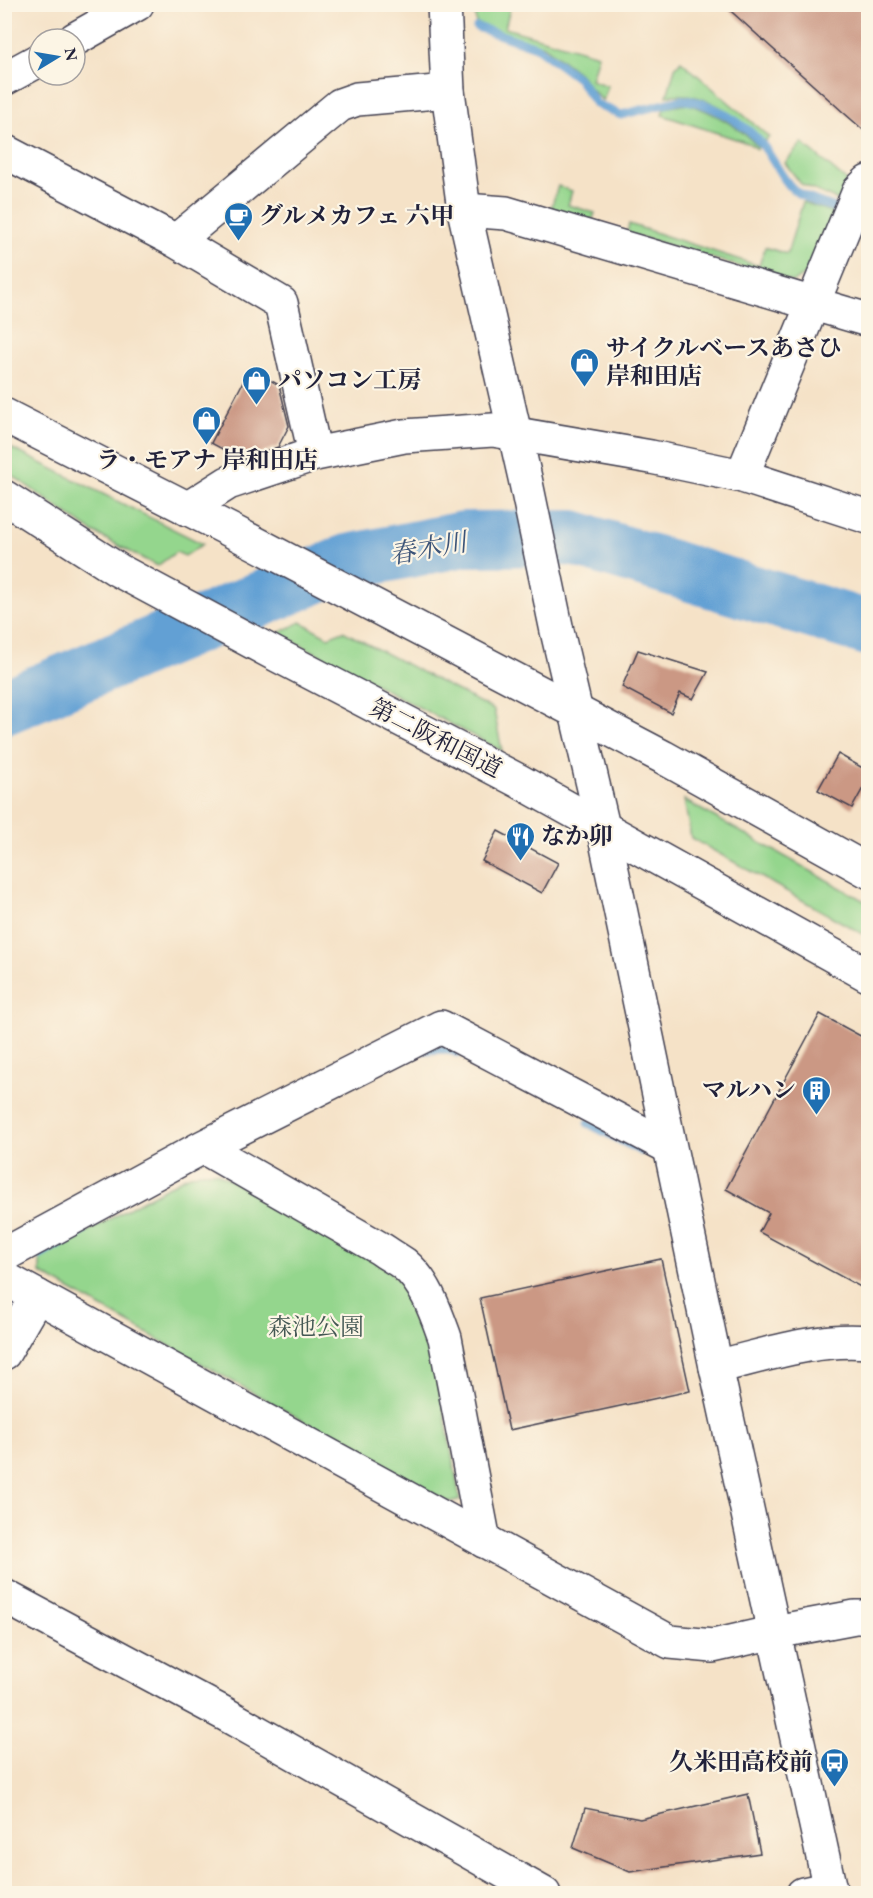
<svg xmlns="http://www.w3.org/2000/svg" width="873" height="1898" font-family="'EB Garamond','Noto Serif JP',serif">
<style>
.green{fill:#94d68d;stroke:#5b7c64;stroke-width:1.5}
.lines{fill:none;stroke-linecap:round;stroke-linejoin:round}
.stream{stroke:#62a0d4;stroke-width:9}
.river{stroke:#62a0d4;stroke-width:56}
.building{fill:#cb9884}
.street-casing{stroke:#423f50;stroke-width:36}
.secondary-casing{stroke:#423f50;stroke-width:36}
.highway-casing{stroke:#423f50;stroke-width:36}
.street{stroke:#fff;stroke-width:33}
.secondary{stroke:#fff;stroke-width:33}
.highway{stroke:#fff;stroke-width:33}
.labels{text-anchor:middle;stroke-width:4.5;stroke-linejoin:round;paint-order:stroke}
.poi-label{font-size:24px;font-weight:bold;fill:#22223b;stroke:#fcf5e5;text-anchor:start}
.street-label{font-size:24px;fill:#22223b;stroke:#fcf5e5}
.park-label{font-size:24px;fill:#445854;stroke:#fcf5e5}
.water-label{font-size:26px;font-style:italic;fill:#3c5478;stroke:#fcf5e5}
</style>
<rect width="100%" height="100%" fill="#fcf5e5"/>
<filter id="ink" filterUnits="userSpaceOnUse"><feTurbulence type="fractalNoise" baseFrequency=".0167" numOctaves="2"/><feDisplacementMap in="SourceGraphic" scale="12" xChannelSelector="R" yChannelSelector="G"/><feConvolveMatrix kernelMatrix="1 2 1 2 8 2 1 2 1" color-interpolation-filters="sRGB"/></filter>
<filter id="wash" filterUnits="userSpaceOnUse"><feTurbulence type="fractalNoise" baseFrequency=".008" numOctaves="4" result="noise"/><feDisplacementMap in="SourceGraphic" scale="24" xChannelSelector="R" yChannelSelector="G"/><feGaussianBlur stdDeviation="1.35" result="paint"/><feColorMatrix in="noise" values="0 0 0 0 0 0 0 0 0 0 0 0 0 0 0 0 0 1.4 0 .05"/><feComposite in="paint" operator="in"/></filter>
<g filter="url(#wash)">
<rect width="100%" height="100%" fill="#f5e2c7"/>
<path class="green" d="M 474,5 L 494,5 L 510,8 L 505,28 L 598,55 L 591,80 L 608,86 L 603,101 L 589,87 L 582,76 L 544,46 L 476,23 Z
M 681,61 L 769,137 L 764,142 C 738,118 705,88 667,96 L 675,68 Z
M 688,104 C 713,112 741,127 758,147 L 757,149 L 748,143 L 662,115 L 664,108 Z
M 802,143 L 847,181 L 839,201 L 801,184 L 785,163 Z
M 558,186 L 572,191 L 568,205 L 595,213 L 592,221 L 551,208 Z
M 803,202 L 834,213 L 812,269 L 793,282 L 627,233 L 629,224 L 759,266 L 765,247 L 787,254 Z
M 5,445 L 203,544 L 185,556 L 176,552 L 157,566 L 91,531 L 5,470 Z
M 301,622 L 328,637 L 343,631 L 494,710 L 502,751 L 278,633 Z
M 684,800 L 868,903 L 868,937 L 691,838 Z
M 200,1172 L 216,1172 L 382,1264 L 425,1305 L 460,1500 L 448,1502 L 40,1273 L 40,1258 L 185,1177 Z"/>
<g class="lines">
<path class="stream" d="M 477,27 L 536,47 L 579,79 L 596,104 L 621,115 L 681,100 C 707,99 749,126 764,147 C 774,160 781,178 793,189 C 804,199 822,203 835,208
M 424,1050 L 448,1049 L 457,1053
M 588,1123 L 641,1151
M 40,1255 L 83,1231"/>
<path class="river" d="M 4,707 L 348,562 L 464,539 L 573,538 L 868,628"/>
</g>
<g id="blocks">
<path class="building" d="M 723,4 L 868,4 L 868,134 L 844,113 Z
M 250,369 L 279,385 L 289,426 L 278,447 L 241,459 L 211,443 Z
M 638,650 L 708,672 L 693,699 L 680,693 L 671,713 L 622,687 Z
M 838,754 L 868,771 L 868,779 L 852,808 L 818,790 Z
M 498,831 L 558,863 L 542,893 L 482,861 Z
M 820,1014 L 868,1040 L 868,1291 L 759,1232 L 769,1213 L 726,1189 Z
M 661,1259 L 690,1391 L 509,1430 L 480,1298 Z
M 748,1794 L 760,1853 L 630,1872 L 573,1848 L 585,1808 L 640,1819 Z"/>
</g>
</g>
<g filter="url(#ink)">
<use href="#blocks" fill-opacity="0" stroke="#423f50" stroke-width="1.5"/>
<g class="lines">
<defs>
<path id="street" d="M 75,39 L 137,4
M 4,79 L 39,60
M 4,151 L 176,241 L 281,303 L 315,454
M 464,210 L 506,213 L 868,320
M 176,241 L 340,105 L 357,99 L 448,91
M 742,476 L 859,191 L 868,182
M 187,509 L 228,483 L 315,454 L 404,436 L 493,430 L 651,457 L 742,476 L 868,517
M 203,1147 L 381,1249 C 388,1254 397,1259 404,1264 C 426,1282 436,1313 445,1338 L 484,1541
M 4,1255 L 203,1147 L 441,1027 L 669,1147
M 4,1353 L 37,1296
M 716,1367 C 766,1355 817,1337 868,1342
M 775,1632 L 855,1617 L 868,1617"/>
<path id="secondary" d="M 444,4 L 448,91 L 464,210 L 525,478 L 557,631 L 603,827 L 716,1367 L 831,1894
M 4,1278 L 670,1642 L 713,1646 L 775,1632
M 4,1596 L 225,1714 L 544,1894
M 803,1894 L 830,1888"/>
<path id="highway" d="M 4,415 L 232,531 L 663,757 L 868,871
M 4,497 L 118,570 L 273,653 L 519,781 L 868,975"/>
</defs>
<use href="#street" class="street-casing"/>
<use href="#secondary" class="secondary-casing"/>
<use href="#highway" class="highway-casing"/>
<use href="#street" class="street"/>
<use href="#secondary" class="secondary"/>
<use href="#highway" class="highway"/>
</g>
</g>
<defs>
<symbol id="cafe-pin" viewBox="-11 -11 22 30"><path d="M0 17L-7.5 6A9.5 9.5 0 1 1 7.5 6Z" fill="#1f6fb2" stroke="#fcf5e5"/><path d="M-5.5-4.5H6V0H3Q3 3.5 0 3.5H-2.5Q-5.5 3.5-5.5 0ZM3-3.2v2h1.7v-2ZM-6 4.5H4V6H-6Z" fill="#fff"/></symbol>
<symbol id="shop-pin" viewBox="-11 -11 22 30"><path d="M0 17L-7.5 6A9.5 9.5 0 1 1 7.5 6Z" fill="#1f6fb2" stroke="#fcf5e5"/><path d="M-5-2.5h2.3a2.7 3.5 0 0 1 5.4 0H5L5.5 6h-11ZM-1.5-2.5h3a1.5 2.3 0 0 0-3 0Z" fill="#fff"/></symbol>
<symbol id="restaurant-pin" viewBox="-11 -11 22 30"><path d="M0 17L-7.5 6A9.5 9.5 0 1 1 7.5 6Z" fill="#1f6fb2" stroke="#fcf5e5"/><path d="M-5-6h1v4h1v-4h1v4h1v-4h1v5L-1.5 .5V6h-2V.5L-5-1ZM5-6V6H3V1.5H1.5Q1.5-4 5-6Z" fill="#fff"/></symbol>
<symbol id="building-pin" viewBox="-11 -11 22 30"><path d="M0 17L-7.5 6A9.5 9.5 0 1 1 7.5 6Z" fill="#1f6fb2" stroke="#fcf5e5"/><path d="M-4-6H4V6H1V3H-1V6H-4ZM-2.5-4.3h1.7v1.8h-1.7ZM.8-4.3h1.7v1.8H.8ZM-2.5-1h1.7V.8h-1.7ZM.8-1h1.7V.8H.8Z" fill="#fff"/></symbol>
<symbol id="bus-pin" viewBox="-11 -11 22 30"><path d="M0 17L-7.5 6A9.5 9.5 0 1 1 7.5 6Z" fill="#1f6fb2" stroke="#fcf5e5"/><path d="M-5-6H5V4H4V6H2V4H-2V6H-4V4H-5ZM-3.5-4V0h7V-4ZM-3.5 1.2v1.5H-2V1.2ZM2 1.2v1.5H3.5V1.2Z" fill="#fff"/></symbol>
</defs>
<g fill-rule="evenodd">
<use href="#cafe-pin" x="222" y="200" width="33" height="45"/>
<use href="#shop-pin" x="568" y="346" width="33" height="45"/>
<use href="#shop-pin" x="240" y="364" width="33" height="45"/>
<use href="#shop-pin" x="190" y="404" width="33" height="45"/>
<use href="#restaurant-pin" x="504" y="820" width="33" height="45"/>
<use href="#building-pin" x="800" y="1074" width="33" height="45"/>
<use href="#bus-pin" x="818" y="1746" width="33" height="45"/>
</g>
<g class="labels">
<g class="poi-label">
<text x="259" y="224">グルメカフェ 六甲</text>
<text x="606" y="356">サイクルベースあさひ<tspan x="606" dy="28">岸和田店</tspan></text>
<text x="278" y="388">パソコン工房</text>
<text x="207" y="468" text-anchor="middle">ラ・モアナ 岸和田店</text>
<text x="541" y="844">なか卯</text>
<text x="796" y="1098" text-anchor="end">マルハン</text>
<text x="813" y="1770" text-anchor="end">久米田高校前</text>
</g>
<g class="street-label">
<text transform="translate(436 738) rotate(27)" y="8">第二阪和国道</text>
</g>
<g class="park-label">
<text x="316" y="1335">森池公園</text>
</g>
<g class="water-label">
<text transform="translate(428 548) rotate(-10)" y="9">春木川</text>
</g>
</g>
<rect width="873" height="1898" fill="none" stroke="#fcf5e5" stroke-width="24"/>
<g transform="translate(57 57) rotate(79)"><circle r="28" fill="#fcf5e5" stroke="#a5a1a1" stroke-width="1.5"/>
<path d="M0-4.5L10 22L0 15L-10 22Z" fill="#1f6fb2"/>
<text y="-9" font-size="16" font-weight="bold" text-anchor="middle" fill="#22223b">N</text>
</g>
</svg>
